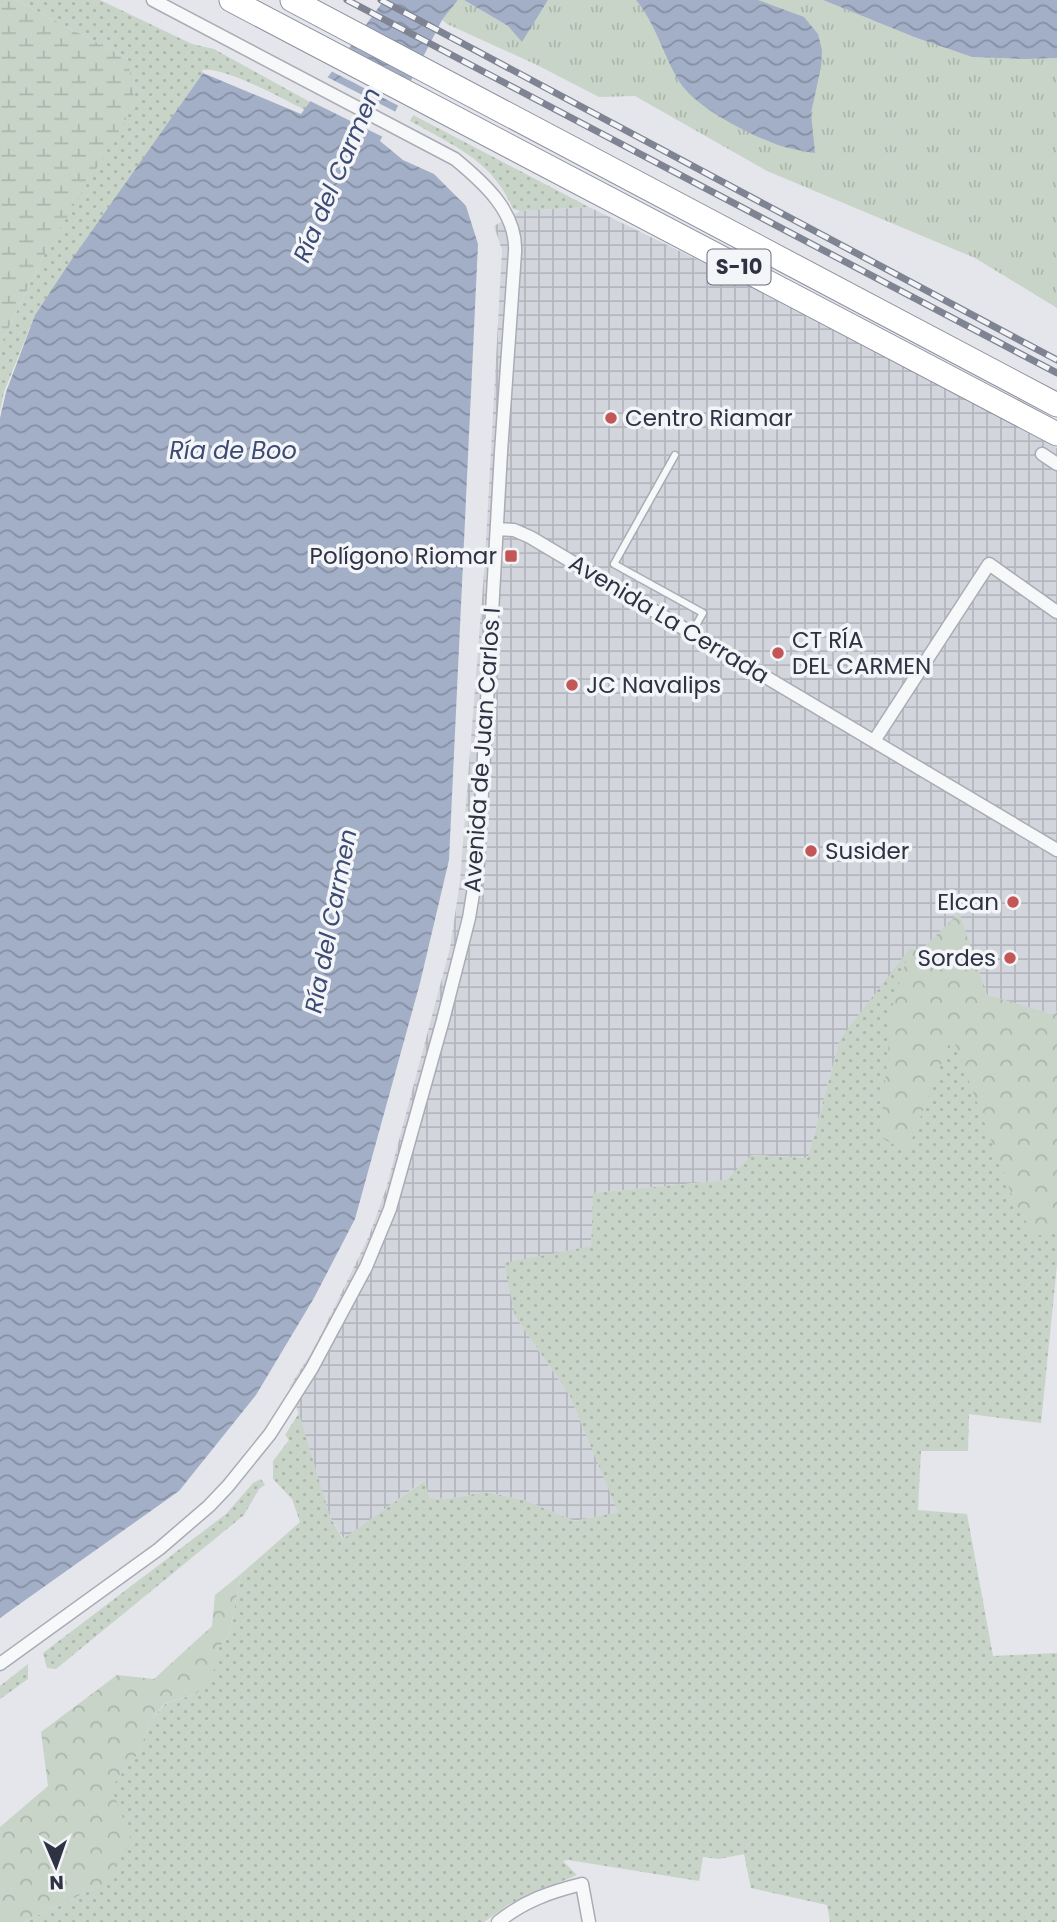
<svg xmlns="http://www.w3.org/2000/svg" width="1057" height="1922" font-family="Poppins,sans-serif">
<style>
.industrial{fill:url(#industrial-grid)}
.grass{fill:url(#grass-dots)}
.forest{fill:url(#forest-crowns)}
.wetland{fill:url(#wetland-marsh)}
.park{fill:url(#park-tufts)}
.water{fill:url(#water-waves)}
.pier{fill:#e5e6eb}
.lines{fill:none;stroke-linecap:round;stroke-linejoin:round}
.lane-casing{stroke:#aaacb5;stroke-width:9}
.street-casing{stroke:#aaacb5;stroke-width:15}
.highway-casing{stroke:#8d92a0;stroke-width:25}
.lane{stroke:#f7f8fa;stroke-width:6}
.street{stroke:#f7f8fa;stroke-width:12}
.highway{stroke:#fff;stroke-width:23}
.rail-casing{stroke:#7f8493;stroke-width:7}
.rail{stroke:#f4f5f8;stroke-width:4.5;stroke-dasharray:13;stroke-linecap:butt}
.poi-dot{fill:#c35757;stroke:#f4f5f8;stroke-width:2.5}
.labels{text-anchor:middle;stroke-width:7;stroke-linejoin:round;paint-order:stroke}
.shield{fill:#f4f5f8;stroke:#696c79;stroke-width:2}
.shield-label{font-size:21px;font-weight:bold;fill:#2e3242}
.poi-label{font-size:23px;fill:#2e3242;stroke:#f4f5f8;text-anchor:start}
.street-label{font-size:23px;fill:#2e3242;stroke:#f4f5f8}
.water-label{font-size:24px;font-style:italic;fill:#3b4b73;stroke:#f4f5f8}
</style>
<defs>
<pattern id="industrial-grid" width="8" height="8" patternUnits="userSpaceOnUse" patternTransform="scale(1.75)"><rect width="8" height="8" fill="#d3d5dd"/><path d="M0 4h8M4 0v8" fill="none" stroke="#b5b7bf"/></pattern>
<pattern id="grass-dots" width="8" height="8" patternUnits="userSpaceOnUse" patternTransform="scale(1.75)"><rect width="8" height="8" fill="#c8d4c7"/><path d="M2 2h.1M6 6h.1" fill="none" stroke="#acb6ac" stroke-width="1.8" stroke-linecap="round"/></pattern>
<pattern id="forest-crowns" width="20" height="18" patternUnits="userSpaceOnUse" patternTransform="scale(1.75)"><rect width="20" height="18" fill="#c8d4c7"/><path d="M2 6a3 3 0 1 1 6 0M12 15a3 3 0 1 1 6 0" fill="none" stroke="#acb6ac"/></pattern>
<pattern id="wetland-marsh" width="20" height="14" patternUnits="userSpaceOnUse" patternTransform="scale(1.75)"><rect width="20" height="14" fill="#c8d4c7"/><path d="M1 5h8M5 5V1M11 12h8M15 12V8" fill="none" stroke="#acb6ac"/></pattern>
<pattern id="park-tufts" width="24" height="20" patternUnits="userSpaceOnUse" patternTransform="scale(1.75)"><rect width="24" height="20" fill="#c8d4c7"/><path d="M3 7l-1-3M5 7V3M7 7l1-3M15 17l-1-3M17 17v-4M19 17l1-3" fill="none" stroke="#acb6ac"/></pattern>
<pattern id="water-waves" width="16" height="10" patternUnits="userSpaceOnUse" patternTransform="scale(1.75)"><rect width="16" height="10" fill="#a3afc7"/><path d="M0 5q4-4 8 0t8 0" fill="none" stroke="#858fa3"/></pattern>
</defs>
<rect width="100%" height="100%" fill="#e5e6eb"/>
<path class="industrial" d="M 589,207 L 826,322 L 1057,448 L 1057,1011 L 1054,1015 L 987,995 L 959,913 L 920,951 L 840,1039 L 808,1158 L 752,1155 L 726,1180 L 594,1193 L 591,1246 L 515,1316 L 570,1396 L 619,1512 L 575,1521 L 524,1500 L 486,1492 L 447,1499 L 430,1498 L 423,1481 L 344,1539 L 330,1517 L 290,1386 L 313,1350 L 337,1302 L 369,1236 L 386,1189 L 450,948 L 460,881 L 485,560 L 502,250 L 494,226 L 520,211 Z"/>
<path class="grass" d="M 16,0 L 100,0 L 192,44 L 214,49 L 310,102 L 305,110 C 282,99 225,66 202,70 L 203,73 L 35,315 L 4,392 L 0,411 L 0,346 L 43,257 L 128,59 Z
M 413,115 L 589,207 L 520,211 L 513,209 C 492,160 454,146 410,121 Z
M 959,913 L 987,995 L 1054,1015 L 1057,1011 L 1057,1265 L 1041,1423 L 969,1414 L 968,1451 L 921,1451 L 918,1510 L 967,1514 L 993,1656 L 1057,1653 L 1057,1922 L 830,1922 L 827,1905 L 751,1888 L 744,1854 L 719,1859 L 703,1857 L 699,1881 L 568,1860 L 563,1861 L 577,1875 L 509,1904 L 484,1922 L 24,1922 L 103,1884 L 111,1787 L 140,1751 L 150,1721 L 166,1703 L 196,1694 L 216,1651 L 229,1635 L 241,1574 L 300,1522 L 292,1499 L 273,1479 L 273,1461 L 289,1440 L 285,1435 L 299,1413 L 330,1517 L 343,1539 L 424,1481 L 430,1498 L 447,1499 L 486,1492 L 524,1500 L 575,1521 L 618,1512 L 570,1396 L 515,1316 L 504,1263 L 591,1246 L 593,1193 L 726,1180 L 752,1155 L 808,1158 L 840,1039 L 910,948 L 920,951 Z
M 261,1479 L 265,1485 L 259,1489 L 244,1515 L 56,1669 L 47,1668 L 43,1653 L 226,1514 L 253,1483 Z
M 28,1664 L 28,1679 L 0,1699 L 0,1686 Z"/>
<path class="forest" d="M 959,913 L 987,995 L 1054,1015 L 1057,1011 L 1057,1225 L 1035,1238 L 1013,1198 L 952,1036 L 907,1152 L 880,1137 L 892,1007 L 910,948 L 920,951 Z
M 241,1574 L 229,1635 L 216,1651 L 217,1666 L 196,1694 L 165,1703 L 150,1721 L 140,1751 L 111,1787 L 132,1842 L 103,1884 L 24,1922 L 0,1922 L 0,1827 L 48,1786 L 41,1732 L 117,1675 L 154,1679 L 212,1626 L 215,1595 Z"/>
<path class="wetland" d="M 0,0 L 16,0 L 128,59 L 135,104 L 43,257 L 0,346 Z"/>
<path class="park" d="M 458,0 L 464,0 L 508,26 L 522,41 L 548,0 L 823,0 L 914,37 L 972,57 L 1026,59 L 1057,58 L 1057,308 L 975,258 L 767,171 L 635,96 L 599,97 L 535,64 L 447,24 L 442,20 Z"/>
<path class="water" d="M 384,0 L 458,0 L 442,20 L 380,141 L 403,160 L 434,174 L 466,206 L 478,244 L 449,860 L 420,983 L 355,1219 L 314,1298 L 256,1395 L 179,1491 L 0,1618 L 0,418 L 6,392 L 35,315 L 72,259 L 203,73 L 301,114 Z
M 464,0 L 548,0 L 522,42 L 508,26 Z
M 636,0 L 758,0 L 804,17 L 818,34 L 822,50 L 821,67 L 811,113 L 815,153 C 803,151 790,149 778,145 C 750,135 694,107 679,81 C 663,55 656,24 636,0 Z
M 823,0 L 1057,0 L 1057,58 L 1026,59 L 972,57 L 914,37 Z"/>
<path class="pier" d="M 346,47 L 414,82 L 401,107 L 329,70 Z
M 325,76 L 398,113 L 385,138 L 308,100 Z"/>
<g class="lines">
<defs>
<path id="lane" d="M 675,455 L 614,564 L 703,613 L 692,632"/>
<path id="street" d="M 1042,454 L 1057,464
M 497,529 L 514,530 L 530,537 L 1057,850
M 874,741 L 989,564 L 1057,612
M 0,1664 L 159,1549 L 209,1506 L 228,1486 L 270,1434 L 312,1368 L 366,1267 L 390,1209 L 443,1020 L 469,918 L 478,863 L 501,452 L 515,252 C 517,212 484,183 455,159 L 153,0
M 498,1922 C 524,1901 550,1892 582,1884 L 589,1922"/>
<path id="highway" d="M 231,0 L 1057,434
M 292,0 L 1057,405"/>
</defs>
<use href="#lane" class="lane-casing"/>
<use href="#street" class="street-casing"/>
<use href="#highway" class="highway-casing"/>
<use href="#lane" class="lane"/>
<use href="#street" class="street"/>
<use href="#highway" class="highway"/>
<defs>
<path id="rail" d="M 347,0 L 1057,373
M 381,0 L 1057,360"/>
</defs>
<use href="#rail" class="rail-casing"/>
<use href="#rail" class="rail"/>
</g>
<g class="poi-dot">
<circle cx="611" cy="418" r="7"/>
<rect x="504" y="549" width="14" height="14" rx="3.5"/>
<circle cx="778" cy="653" r="7"/>
<circle cx="572" cy="685" r="7"/>
<circle cx="811" cy="851" r="7"/>
<circle cx="1013" cy="902" r="7"/>
<circle cx="1010" cy="958" r="7"/>
</g>
<g class="labels">
<rect class="shield" x="707.5" y="249.5" width="63" height="35" rx="5"/>
<g class="shield-label">
<text x="739" y="274">S-10</text>
</g>
<g class="poi-label">
<text x="625" y="426">Centro Riamar</text>
<text x="497" y="564" text-anchor="end">Polígono Riomar</text>
<text x="792" y="648">CT RÍA<tspan x="792" dy="26">DEL CARMEN</tspan></text>
<text x="586" y="693">JC Navalips</text>
<text x="825" y="859">Susider</text>
<text x="999" y="910" text-anchor="end">Elcan</text>
<text x="996" y="966" text-anchor="end">Sordes</text>
</g>
<g class="street-label">
<text transform="translate(669 619) rotate(31)" y="8">Avenida La Cerrada</text>
<text transform="translate(482 750) rotate(-86)" y="8">Avenida de Juan Carlos I</text>
</g>
<g class="water-label">
<text transform="translate(337 175) rotate(-67)" y="8">Ría del Carmen</text>
<text x="233" y="459">Ría de Boo</text>
<text transform="translate(331 921) rotate(-79)" y="8">Ría del Carmen</text>
</g>
</g>
<g transform="translate(56 1866) rotate(178)" stroke="#f4f5f8" stroke-width="5" paint-order="stroke">
<path d="M0-5L12 26L0 18L-12 26Z" fill="#2e3242"/>
<text y="-10" font-size="19" font-weight="bold" text-anchor="middle" fill="#2e3242">N</text>
</g>
</svg>
